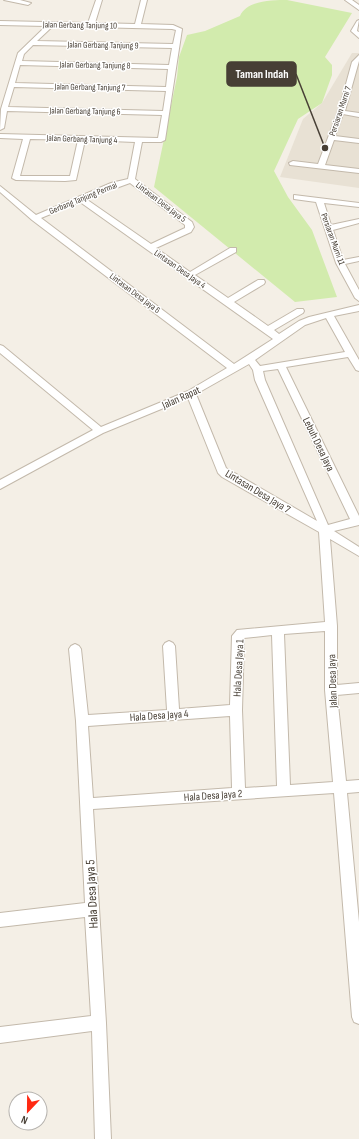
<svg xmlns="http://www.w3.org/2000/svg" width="359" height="1139" font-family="'Sofia Sans Condensed',sans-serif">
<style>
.residential{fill:#e8e1d4}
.green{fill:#d2ebad}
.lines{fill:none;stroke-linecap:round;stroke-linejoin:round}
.street-casing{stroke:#c3b9ab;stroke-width:2}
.street{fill:#fff;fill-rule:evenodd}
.labels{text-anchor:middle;stroke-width:3;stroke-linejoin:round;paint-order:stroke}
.far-street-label{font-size:9px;fill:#473f35;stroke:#fff}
.street-label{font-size:11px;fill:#473f35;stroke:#fff}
.near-street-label{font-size:13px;fill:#473f35;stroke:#fff}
.leader{fill:none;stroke:#473f35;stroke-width:1.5}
.callout-dot{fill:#473f35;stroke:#fff;stroke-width:1.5}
.callout{fill:#473f35;stroke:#473f35;stroke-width:1.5}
.callout-label{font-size:12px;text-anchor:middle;font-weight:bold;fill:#fff}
</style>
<rect width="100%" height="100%" fill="#f4efe6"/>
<path class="residential" d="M 352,53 L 359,53 L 359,188 L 280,177 L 303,119 L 322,103 Z"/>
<path class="green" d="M 287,0 L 352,13 L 325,57 L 332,65 L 332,75 L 322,103 L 298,119 L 274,171 L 288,197 L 312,230 L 337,297 L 295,302 L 154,187 L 177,77 L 179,57 L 187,35 L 205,31 L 240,16 C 247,0 273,0 287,0 Z"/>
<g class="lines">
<defs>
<path id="street" d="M 4,0 L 20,0 L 31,3 L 28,5 Z
M 96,0 L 102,0 L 95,23 L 135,24 L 141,0 L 147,0 L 141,24 L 173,25 L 182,29 L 165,140 L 161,142 L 142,142 L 135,179 L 192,222 L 194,227 L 191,232 L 156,248 L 190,272 L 230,248 L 236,248 L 236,252 L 195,275 L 228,298 L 258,280 L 264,280 L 265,282 L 264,284 L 234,302 L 268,326 L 297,309 L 303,309 L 304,311 L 303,313 L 274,330 L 279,334 L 299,321 L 309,317 L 359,305 L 359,311 L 334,316 L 359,360 L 359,371 L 356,370 L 348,357 L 286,367 L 359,516 L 359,525 L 334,531 L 359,547 L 359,556 L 330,539 L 337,626 L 337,685 L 359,683 L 359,693 L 337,695 L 346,781 L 359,780 L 359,792 L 347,793 L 359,922 L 359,1024 L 354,1022 L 352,1017 L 334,793 L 93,809 L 106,1023 L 111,1139 L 95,1139 L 92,1031 L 0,1043 L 0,1027 L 91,1016 L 85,917 L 0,927 L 0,913 L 85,903 L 76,721 L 69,649 L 71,646 L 75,644 L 79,646 L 81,649 L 88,715 L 167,710 L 163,646 L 165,643 L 169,641 L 173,643 L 175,646 L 179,709 L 230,705 L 232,636 L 237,630 L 325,622 L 319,532 L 222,477 L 218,473 L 188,398 L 103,433 L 0,489 L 0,480 L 93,430 L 0,353 L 0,345 L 3,346 L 101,427 L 188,391 L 227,368 L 32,220 L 0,192 L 0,186 L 36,215 L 111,183 L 128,179 L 135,142 L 85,140 L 76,180 L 65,181 L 16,180 L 12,178 L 23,139 L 0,138 L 0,134 L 158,138 L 162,115 L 7,111 L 4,128 L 0,130 L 1,109 L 18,53 L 46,26 L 0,25 L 0,21 L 88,23 ZM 53,26 L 172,29 L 176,30 L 173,44 L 37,41 ZM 33,45 L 172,48 L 169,65 L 22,61 L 24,54 ZM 20,65 L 168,69 L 166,87 L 15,83 ZM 14,87 L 166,91 L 163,111 L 8,107 ZM 30,139 L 78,140 L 70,176 L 20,176 ZM 130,183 L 185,225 L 185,228 L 151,244 L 86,199 ZM 80,202 L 273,339 L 234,364 L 41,218 ZM 326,318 L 345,352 L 260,366 L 255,360 L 305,325 ZM 249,364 L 253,370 L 255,380 L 317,521 L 226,468 L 196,394 ZM 278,369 L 350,519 L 328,525 L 265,380 L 263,371 ZM 325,631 L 325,690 L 333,782 L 290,785 L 284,634 ZM 272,635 L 277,786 L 245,788 L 242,710 L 244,638 ZM 230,716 L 232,788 L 93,798 L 88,726 Z
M 345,0 L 352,0 L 359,5 L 359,10 Z
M 359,20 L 357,31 L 359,32 L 359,38 L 351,31 L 357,21 Z
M 359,55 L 359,61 L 345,111 L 359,113 L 359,117 L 343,114 L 335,136 L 359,139 L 359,143 L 334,140 L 325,165 L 359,169 L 359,173 L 290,165 L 289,163 L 293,161 L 318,164 L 340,106 L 352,62 Z
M 294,195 L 359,203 L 359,207 L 324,203 L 331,225 L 359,219 L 359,223 L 333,230 L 343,260 L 359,257 L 359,261 L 345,264 L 359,290 L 359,301 L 355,298 L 336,263 L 316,202 L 294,199 Z"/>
</defs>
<use href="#street" class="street-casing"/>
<use href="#street" class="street"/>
</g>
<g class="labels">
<g class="far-street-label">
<text transform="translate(80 25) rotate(1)" y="3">Jalan Gerbang Tanjung 10</text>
<text transform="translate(103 45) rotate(1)" y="3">Jalan Gerbang Tanjung 9</text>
<text transform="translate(95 65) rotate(1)" y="3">Jalan Gerbang Tanjung 8</text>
<text transform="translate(90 87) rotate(1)" y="3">Jalan Gerbang Tanjung 7</text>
<text transform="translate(85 111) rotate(1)" y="3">Jalan Gerbang Tanjung 6</text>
<text transform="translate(340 111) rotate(-71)" y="3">Persiaran Murni 7</text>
<text transform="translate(82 139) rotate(2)" y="3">Jalan Gerbang Tanjung 4</text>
<text transform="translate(83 198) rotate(-22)" y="3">Gerbang Tanjung Permai</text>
<text transform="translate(161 202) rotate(37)" y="3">Lintasan Desa Jaya 5</text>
<text transform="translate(333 239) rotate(70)" y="3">Persiaran Murni 11</text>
<text transform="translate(180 269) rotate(35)" y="3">Lintasan Desa Jaya 4</text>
<text transform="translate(135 293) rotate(37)" y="3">Lintasan Desa Jaya 6</text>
</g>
<g class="street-label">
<text transform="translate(181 397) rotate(-24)" y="4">Jalan Rapat</text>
<text transform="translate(319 444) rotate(64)" y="4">Lebuh Desa Jaya</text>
<text transform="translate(258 491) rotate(31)" y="4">Lintasan Desa Jaya 7</text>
<text transform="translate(238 668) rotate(-87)" y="4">Hala Desa Jaya 1</text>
<text transform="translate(332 681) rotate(-92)" y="4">Jalan Desa Jaya</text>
<text transform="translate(159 715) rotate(-4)" y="4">Hala Desa Jaya 4</text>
<text transform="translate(213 795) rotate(-4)" y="4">Hala Desa Jaya 2</text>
</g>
<g class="near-street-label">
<text transform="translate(91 894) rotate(-93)" y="5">Hala Desa Jaya 5</text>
</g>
</g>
<path class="leader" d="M325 148L296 74"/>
<circle class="callout-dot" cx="325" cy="148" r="4"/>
<rect class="callout" x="227" y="62" width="69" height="24" rx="4"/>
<g class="callout-label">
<text x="262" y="78">Taman Indah</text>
</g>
<g transform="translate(28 1111) rotate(202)"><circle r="19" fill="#ffffff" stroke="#b5b2ae"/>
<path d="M0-3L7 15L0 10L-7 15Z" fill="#ff2912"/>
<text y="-6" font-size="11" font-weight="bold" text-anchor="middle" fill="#473f35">N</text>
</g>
</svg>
